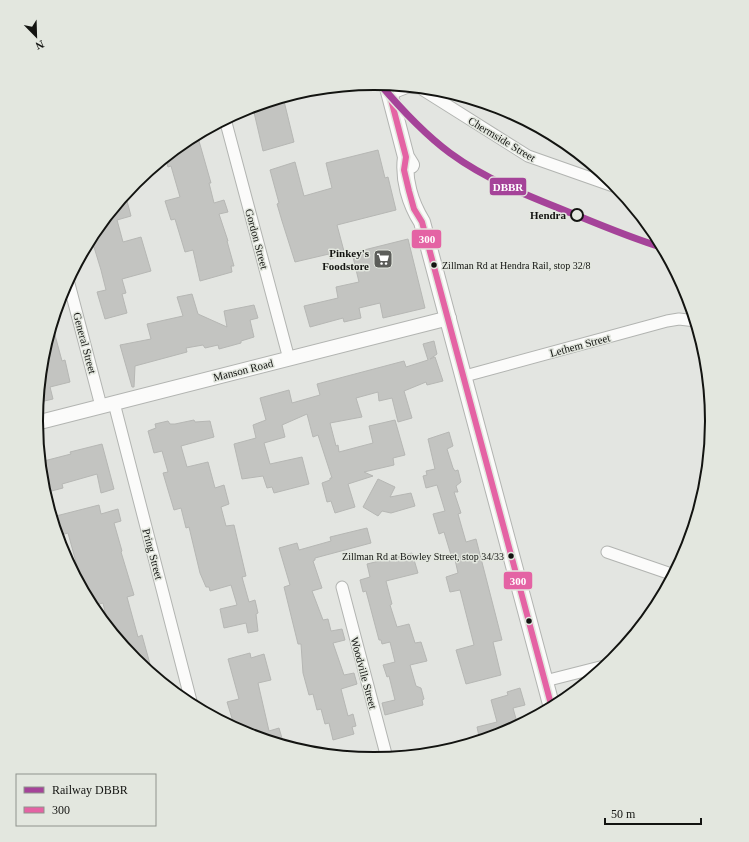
<svg xmlns="http://www.w3.org/2000/svg" width="749" height="842" font-family="Georgia,serif">
<style>
.building{fill:#c3c4c1;stroke:#b6b7b4}
.lines{fill:none;stroke-linecap:round;stroke-linejoin:round}
.minor-casing{stroke:#b2b4b1;stroke-width:13}
.tertiary-casing{stroke:#b2b4b1;stroke-width:16}
.secondary-casing{stroke:#b2b4b1;stroke-width:18}
.minor{stroke:#fbfbfa;stroke-width:11}
.tertiary{stroke:#fbfbfa;stroke-width:14}
.secondary{stroke:#fbfbfa;stroke-width:16}
.bus-1-casing{stroke:#e3e7df;stroke-width:9}
.bus-1{stroke:#e463a4;stroke-width:6}
.rail-1-casing{stroke:#e3e7df;stroke-width:10}
.rail-1{stroke:#a54399;stroke-width:7}
.stop-dot{fill:#e3e7df;stroke:#131411;stroke-width:2}
.bus-dot{fill:#131411;stroke:#e3e7df;stroke-width:1.5}
.labels{text-anchor:middle;stroke-width:3;stroke-linejoin:round;paint-order:stroke}
.bus-label{font-size:10px;fill:#131411;stroke:#e3e7df;text-anchor:start}
.street-label{font-size:11px;fill:#131411;stroke:#e3e7df}
.stop-label{font-size:11px;font-weight:bold;fill:#131411;stroke:#e3e7df;text-anchor:end}
.poi-label{font-size:11px;font-weight:bold;fill:#131411;stroke:#e3e7df;text-anchor:end}
.rim{fill:none;stroke:#131411;stroke-width:2}
.line-badge{stroke:#e3e7df;stroke-width:1.5}
.badge-label{font-size:11px;text-anchor:middle;font-weight:bold;fill:#fff}
</style>
<rect width="100%" height="100%" fill="#e3e5e1"/>
<path class="building" d="M 283,97 L 294,142 L 263,151 L 253,108 L 254,106 Z
M 197,134 L 211,183 L 209,183 L 214,203 L 224,200 L 228,212 L 219,214 L 228,241 L 227,241 L 234,266 L 231,266 L 232,272 L 200,281 L 193,250 L 185,252 L 175,219 L 171,220 L 165,201 L 180,197 L 171,166 L 168,167 L 165,157 L 187,139 Z
M 378,150 L 385,178 L 388,177 L 396,210 L 337,225 L 345,255 L 330,259 L 329,254 L 295,262 L 282,221 L 277,204 L 279,203 L 270,170 L 295,162 L 304,196 L 332,188 L 326,163 Z
M 127,201 L 131,216 L 117,220 L 123,242 L 141,237 L 151,271 L 122,279 L 126,293 L 122,294 L 127,313 L 105,319 L 97,292 L 106,290 L 101,270 L 94,247 L 84,249 L 93,233 L 117,204 Z
M 408,239 L 425,308 L 383,318 L 380,303 L 359,308 L 361,318 L 344,322 L 343,318 L 310,327 L 304,306 L 338,298 L 336,287 L 359,282 L 352,253 Z
M 192,294 L 198,314 L 227,327 L 224,311 L 254,305 L 258,318 L 250,320 L 254,337 L 241,341 L 241,343 L 219,349 L 218,345 L 205,348 L 203,345 L 186,348 L 187,352 L 135,366 L 134,387 L 132,387 L 120,345 L 151,339 L 147,324 L 183,316 L 177,297 Z
M 52,324 L 62,361 L 65,360 L 70,382 L 50,387 L 53,399 L 40,402 L 39,395 L 43,355 Z
M 434,341 L 437,354 L 430,359 L 435,357 L 443,381 L 427,385 L 426,382 L 404,391 L 412,418 L 398,422 L 392,398 L 379,401 L 378,392 L 356,398 L 362,417 L 330,423 L 336,446 L 338,445 L 339,452 L 373,443 L 369,426 L 395,420 L 405,455 L 393,458 L 394,465 L 364,472 L 373,476 L 348,484 L 355,507 L 335,513 L 331,501 L 327,502 L 322,483 L 330,480 L 330,478 L 332,478 L 318,435 L 313,437 L 307,414 L 282,425 L 285,437 L 264,443 L 270,464 L 302,457 L 309,484 L 274,493 L 272,487 L 267,488 L 263,476 L 242,479 L 234,444 L 256,438 L 253,425 L 266,420 L 260,398 L 289,390 L 292,403 L 320,395 L 317,384 L 404,361 L 406,367 L 428,360 L 423,344 Z
M 194,420 L 195,422 L 210,421 L 214,437 L 181,446 L 187,467 L 208,462 L 215,488 L 224,485 L 229,504 L 221,507 L 226,526 L 234,525 L 246,576 L 242,577 L 249,602 L 255,600 L 258,613 L 256,614 L 258,631 L 248,633 L 246,623 L 224,628 L 220,609 L 237,605 L 231,585 L 210,591 L 209,587 L 206,587 L 200,573 L 189,527 L 186,528 L 181,508 L 174,510 L 168,490 L 163,473 L 168,472 L 162,451 L 154,453 L 148,431 L 156,428 L 155,424 L 168,421 L 170,424 L 175,424 Z
M 449,432 L 453,446 L 447,449 L 453,468 L 455,471 L 458,470 L 461,482 L 456,486 L 458,492 L 454,492 L 461,513 L 458,514 L 466,542 L 476,539 L 502,640 L 493,642 L 501,675 L 466,684 L 456,650 L 474,645 L 460,590 L 450,592 L 446,577 L 458,573 L 454,555 L 451,555 L 444,532 L 439,534 L 433,514 L 445,511 L 437,485 L 426,488 L 423,476 L 427,475 L 426,471 L 435,469 L 428,439 Z
M 102,444 L 114,489 L 101,493 L 97,474 L 62,484 L 63,488 L 44,493 L 40,462 L 71,454 L 70,452 Z
M 378,479 L 395,487 L 390,497 L 411,493 L 415,506 L 391,513 L 382,511 L 378,516 L 363,507 Z
M 99,505 L 101,514 L 118,509 L 121,521 L 114,523 L 122,551 L 121,552 L 134,595 L 127,597 L 138,637 L 142,635 L 153,675 L 135,660 L 109,629 L 103,603 L 92,606 L 75,574 L 79,573 L 68,533 L 61,535 L 56,516 Z
M 367,528 L 371,543 L 315,558 L 315,560 L 313,561 L 322,588 L 312,591 L 323,620 L 328,619 L 331,631 L 342,629 L 345,640 L 333,643 L 344,675 L 354,673 L 357,684 L 341,689 L 348,716 L 353,714 L 356,726 L 352,727 L 354,734 L 333,740 L 329,723 L 325,724 L 321,709 L 317,710 L 313,694 L 309,695 L 303,673 L 301,644 L 298,644 L 284,587 L 290,585 L 279,548 L 297,543 L 299,550 L 331,541 L 330,537 Z
M 412,553 L 418,573 L 386,581 L 392,604 L 390,605 L 397,627 L 409,624 L 415,643 L 421,642 L 427,661 L 410,665 L 416,686 L 421,688 L 424,699 L 422,700 L 423,705 L 385,715 L 382,703 L 395,700 L 389,676 L 387,677 L 383,665 L 395,662 L 390,642 L 382,644 L 381,640 L 379,640 L 366,591 L 363,592 L 360,580 L 370,577 L 367,564 Z
M 250,653 L 251,658 L 264,654 L 271,680 L 258,683 L 269,731 L 279,728 L 284,745 L 245,734 L 235,728 L 227,702 L 239,699 L 228,659 Z
M 520,688 L 525,705 L 513,708 L 518,726 L 504,734 L 480,741 L 477,727 L 497,722 L 491,700 L 508,695 L 507,692 Z"/>
<g class="lines">
<defs>
<path id="minor" d="M 390,94 L 408,87 L 420,88 L 528,156 L 619,188
M 225,119 L 289,359
M 68,280 L 101,406
M 465,376 L 667,321 L 679,319 L 696,321
M 114,403 L 192,705
M 607,552 L 674,575
M 342,587 L 387,758
M 545,681 L 608,665"/>
<path id="tertiary" d="M 36,423 L 449,318"/>
<path id="secondary" d="M 387,84 L 406,157 L 411,165
M 406,157 C 403,179 410,203 422,222 L 552,708"/>
</defs>
<use href="#minor" class="minor-casing"/>
<use href="#tertiary" class="tertiary-casing"/>
<use href="#secondary" class="secondary-casing"/>
<use href="#minor" class="minor"/>
<use href="#tertiary" class="tertiary"/>
<use href="#secondary" class="secondary"/>
<defs>
<path id="bus-1" d="M 387,84 L 406,157 L 404,170 L 409,191 L 414,209 L 422,222 L 552,708"/>
</defs>
<use href="#bus-1" class="bus-1-casing"/>
<use href="#bus-1" class="bus-1"/>
<defs>
<path id="rail-1" d="M 379,83 C 401,109 423,133 450,153 C 488,181 533,198 576,215 C 605,227 634,239 664,248"/>
</defs>
<use href="#rail-1" class="rail-1-casing"/>
<use href="#rail-1" class="rail-1"/>
</g>
<defs>
<symbol id="supermarket-square" viewBox="-11 -11 22 22"><rect x="-9" y="-9" width="18" height="18" rx="4" fill="#5c5d5a" stroke="#e3e7df"/><path d="M-6-5.5h2.5l.6 2H6L4.5 2H-2.5L-4.4-4H-6ZM-1.5 3.2a1.3 1.3 0 1 0 .1 0ZM3 3.2a1.3 1.3 0 1 0 .1 0Z" fill="#fff"/></symbol>
</defs>
<g fill-rule="evenodd">
<use href="#supermarket-square" x="372" y="248" width="22" height="22"/>
</g>
<circle class="stop-dot" cx="577" cy="215" r="6"/>
<g class="bus-dot">
<circle cx="434" cy="265" r="3.5"/>
<circle cx="511" cy="556" r="3.5"/>
<circle cx="529" cy="621" r="3.5"/>
</g>
<g class="labels">
<g class="bus-label">
<text x="442" y="269">Zillman Rd at Hendra Rail, stop 32/8</text>
<text x="504" y="560" text-anchor="end">Zillman Rd at Bowley Street, stop 34/33</text>
</g>
<g class="street-label">
<text transform="translate(502 139) rotate(31)" y="4">Chermside Street</text>
<text transform="translate(257 239) rotate(75)" y="4">Gordon Street</text>
<text transform="translate(85 343) rotate(75)" y="4">General Street</text>
<text transform="translate(580 345) rotate(-15)" y="4">Lethem Street</text>
<text transform="translate(243 370) rotate(-14)" y="4">Manson Road</text>
<text transform="translate(153 554) rotate(75)" y="4">Pring Street</text>
<text transform="translate(364 673) rotate(75)" y="4">Woodville Street</text>
</g>
<g class="stop-label">
<text x="566" y="219">Hendra</text>
</g>
<g class="poi-label">
<text x="369" y="257">Pinkey's<tspan x="369" dy="13">Foodstore</tspan></text>
</g>
</g>
<path d="M0 0H749V842H0ZM43 421a331 331 0 1 1 662 0a331 331 0 1 1-662 0Z" fill="#e3e7df" fill-rule="evenodd"/>
<path class="rim" d="M43 421a331 331 0 1 1 662 0a331 331 0 1 1-662 0Z"/>
<g class="line-badge">
<rect x="489" y="177" width="38" height="19" rx="4" fill="#a54399"/>
<rect x="411" y="229" width="31" height="20" rx="4" fill="#e463a4"/>
<rect x="503" y="571" width="30" height="19" rx="4" fill="#e463a4"/>
</g>
<g class="badge-label">
<text x="508" y="191">DBBR</text>
<text x="427" y="243">300</text>
<text x="518" y="585">300</text>
</g>
<rect x="16" y="774" width="140" height="52" fill="#e3e7df" stroke="#90938d"/>
<rect x="24" y="787" width="20" height="6" fill="#a54399" stroke="#90938d"/>
<text x="52" y="794" font-size="12" fill="#131411">Railway DBBR</text>
<rect x="24" y="807" width="20" height="6" fill="#e463a4" stroke="#90938d"/>
<text x="52" y="814" font-size="12" fill="#131411">300</text>
<g transform="translate(36 36) rotate(157)" stroke="#e3e7df" stroke-width="3" paint-order="stroke">
<path d="M0-3L7 15L0 10L-7 15Z" fill="#131411"/>
<text y="-6" font-size="11" font-weight="bold" text-anchor="middle" fill="#131411">N</text>
</g>
<path d="M605 818v6h96v-6" fill="none" stroke="#131411" stroke-width="2"/>
<text x="611" y="818" font-size="12" fill="#131411" stroke="#e3e7df" stroke-width="3" paint-order="stroke">50 m</text>
</svg>
